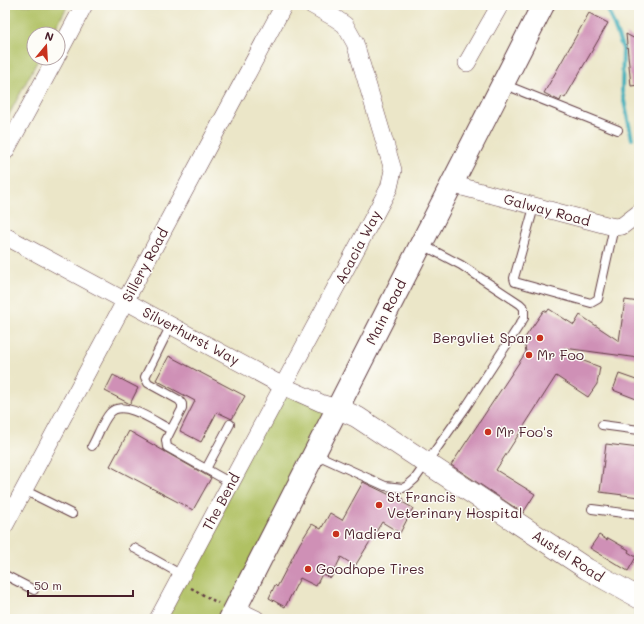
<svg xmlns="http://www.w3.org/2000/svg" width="644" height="624" font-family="Mali,sans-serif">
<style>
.green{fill:#b0c164;stroke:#7d7048}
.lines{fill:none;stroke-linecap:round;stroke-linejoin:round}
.stream{stroke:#3fafba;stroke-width:4}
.building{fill:#cf90b6}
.service-casing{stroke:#623d43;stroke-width:10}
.minor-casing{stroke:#623d43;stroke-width:18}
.tertiary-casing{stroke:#623d43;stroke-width:22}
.secondary-casing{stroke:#623d43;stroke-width:24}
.path{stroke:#623d43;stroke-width:2.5;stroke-dasharray:3 3;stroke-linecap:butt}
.service{stroke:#fff;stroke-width:8}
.minor{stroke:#fff;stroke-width:17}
.tertiary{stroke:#fff;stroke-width:21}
.secondary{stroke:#fff;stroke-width:22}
.poi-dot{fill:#c8321e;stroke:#fdfcf7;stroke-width:1.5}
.labels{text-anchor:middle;stroke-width:3;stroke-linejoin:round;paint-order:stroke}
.street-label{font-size:14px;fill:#4a1f2b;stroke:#fdfcf7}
.poi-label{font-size:14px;fill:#4a1f2b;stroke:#fdfcf7;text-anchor:start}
</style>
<rect width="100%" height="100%" fill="#fdfcf7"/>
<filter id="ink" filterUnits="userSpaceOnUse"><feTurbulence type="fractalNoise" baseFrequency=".025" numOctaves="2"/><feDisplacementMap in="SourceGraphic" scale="8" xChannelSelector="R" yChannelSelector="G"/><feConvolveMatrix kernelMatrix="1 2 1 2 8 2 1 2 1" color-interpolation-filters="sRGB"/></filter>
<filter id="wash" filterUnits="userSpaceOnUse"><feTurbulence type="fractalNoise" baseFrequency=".012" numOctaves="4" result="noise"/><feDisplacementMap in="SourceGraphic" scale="16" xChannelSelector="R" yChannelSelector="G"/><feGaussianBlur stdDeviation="0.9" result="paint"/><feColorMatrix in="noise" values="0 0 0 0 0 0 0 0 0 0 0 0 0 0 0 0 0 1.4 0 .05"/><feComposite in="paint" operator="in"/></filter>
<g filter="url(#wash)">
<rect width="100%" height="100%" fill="#ebe6c8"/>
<path class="green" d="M 5,5 L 68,5 L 52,34 L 34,34 L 34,58 L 39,58 L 5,122 Z
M 283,386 L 329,406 L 228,619 L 158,619 Z"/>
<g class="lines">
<path class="stream" d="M 606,5 L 623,49 L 622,91 L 632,139
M 636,619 L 638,609"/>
</g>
<g id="blocks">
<path class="building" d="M 589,13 L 608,23 L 565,98 L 562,96 L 560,101 L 544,93 Z
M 626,34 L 639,41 L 639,85 L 631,86 Z
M 625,300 L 639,302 L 639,358 L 564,348 L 562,353 L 600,367 L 597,384 L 588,397 L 556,376 L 496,470 L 535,494 L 523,513 L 451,465 L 526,352 L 524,339 L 544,310 L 547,312 L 549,309 L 574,325 L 580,315 L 619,341 Z
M 169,356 L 245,396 L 232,419 L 217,412 L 201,442 L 180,431 L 195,401 L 156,380 Z
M 619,374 L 639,381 L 639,400 L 613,390 Z
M 113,375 L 138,388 L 130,404 L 105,391 Z
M 129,431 L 211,478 L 193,510 L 110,466 Z
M 606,444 L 639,448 L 639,497 L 600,492 Z
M 363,482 L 392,496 L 393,493 L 404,499 L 402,502 L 413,508 L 400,533 L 382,522 L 355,566 L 341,557 L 331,578 L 322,574 L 316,586 L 300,578 L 285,607 L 269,598 L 275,585 L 277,587 L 300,543 L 312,524 L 321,529 L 330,513 L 342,520 Z
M 599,535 L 607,540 L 608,538 L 629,550 L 628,552 L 636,557 L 628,571 L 590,548 Z"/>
</g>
</g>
<g filter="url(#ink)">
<use href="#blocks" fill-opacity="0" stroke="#623d43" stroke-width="1"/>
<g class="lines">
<defs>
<path id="service" d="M 503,84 L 618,130
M 534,207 L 514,278 L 515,282 L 591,303 L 598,299 L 614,227
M 602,425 L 639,430
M 171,430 L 166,440 L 167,447 L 206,469 L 230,424
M 92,446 C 98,436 102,422 110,413 C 123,398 157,423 171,430 L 182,409 L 182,404 L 179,400 L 148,383 L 145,377 L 171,325
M 315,454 L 385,486 L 403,488 L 407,486 L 415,479 L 466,407 L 524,318 L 524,308 L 520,304 L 461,265 L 421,244
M 206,469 L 231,483
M 24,490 L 72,514
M 592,509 L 639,515
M 134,548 L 182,575
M 5,575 L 34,590"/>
<path id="minor" d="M 58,54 L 84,5
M 467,63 L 500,5
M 5,152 L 56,58
M 451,184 L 614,227 L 622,226 L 639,213
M 5,236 L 283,386 L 321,403 L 337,408
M 5,525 L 284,5
M 235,609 L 256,619
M 158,619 L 389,188 L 393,170 L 355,43 L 345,25 L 335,18 L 312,5"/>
<path id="tertiary" d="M 337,408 L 357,417 L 587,569 L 639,598"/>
<path id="secondary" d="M 230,619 L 543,5"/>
</defs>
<use href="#service" class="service-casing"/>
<use href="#minor" class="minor-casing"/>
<use href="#tertiary" class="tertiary-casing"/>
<use href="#secondary" class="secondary-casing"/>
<path class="path" d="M 191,588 L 218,603"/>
<use href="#service" class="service"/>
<use href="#minor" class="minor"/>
<use href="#tertiary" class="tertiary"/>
<use href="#secondary" class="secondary"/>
</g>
</g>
<g class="poi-dot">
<circle cx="540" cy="338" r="4"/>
<circle cx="529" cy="355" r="4"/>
<circle cx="488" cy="432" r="4"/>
<circle cx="379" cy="505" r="4"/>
<circle cx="336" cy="534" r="4"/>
<circle cx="308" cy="569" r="4"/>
</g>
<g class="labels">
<g class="street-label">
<text transform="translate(547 210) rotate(15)" y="5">Galway Road</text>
<text transform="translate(358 247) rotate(-62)" y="5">Acacia Way</text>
<text transform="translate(145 265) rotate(-62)" y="5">Sillery Road</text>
<text transform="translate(386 312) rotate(-63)" y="5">Main Road</text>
<text transform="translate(191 336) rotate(28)" y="5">Silverhurst Way</text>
<text transform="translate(221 502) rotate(-62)" y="5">The Bend</text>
<text transform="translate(568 556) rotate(33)" y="5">Austel Road</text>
</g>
<g class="poi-label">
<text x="532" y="343" text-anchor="end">Bergvliet Spar</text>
<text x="537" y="360">Mr Foo</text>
<text x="496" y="437">Mr Foo's</text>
<text x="387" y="502">St Francis<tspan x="387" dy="16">Veterinary Hospital</tspan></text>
<text x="344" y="539">Madiera</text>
<text x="316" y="574">Goodhope Tires</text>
</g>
</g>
<rect width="644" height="624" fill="none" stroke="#fdfcf7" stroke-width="20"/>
<g transform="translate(46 46) rotate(18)"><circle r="19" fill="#fdfcf7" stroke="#b5a4a5"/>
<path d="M0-3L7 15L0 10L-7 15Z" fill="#c8321e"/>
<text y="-6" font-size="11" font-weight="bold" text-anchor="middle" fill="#4a1f2b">N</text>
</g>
<path d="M28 590v6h105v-6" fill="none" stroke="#4a1f2b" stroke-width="2"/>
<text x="34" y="590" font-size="12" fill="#4a1f2b" stroke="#fdfcf7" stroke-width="3" paint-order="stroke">50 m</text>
</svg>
